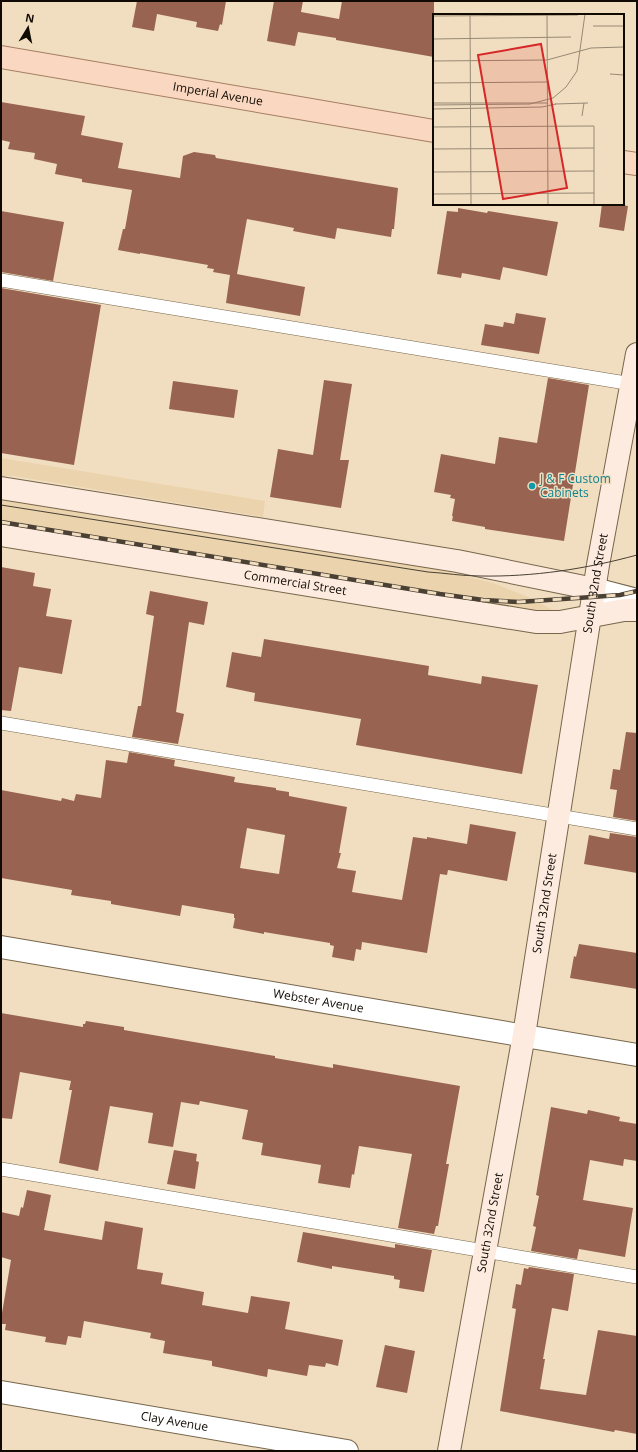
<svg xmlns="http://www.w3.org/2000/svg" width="638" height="1452" font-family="'Open Sans',sans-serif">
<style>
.built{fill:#ead3ad}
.building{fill:#986451;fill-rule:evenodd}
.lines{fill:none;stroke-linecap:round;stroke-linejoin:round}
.lane-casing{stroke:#77664b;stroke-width:14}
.street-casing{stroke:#77664b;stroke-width:24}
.secondary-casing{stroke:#77664b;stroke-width:24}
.primary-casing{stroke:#a67e62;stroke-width:24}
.lane{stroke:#fff;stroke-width:13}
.street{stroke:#fff;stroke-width:22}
.secondary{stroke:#fdebe0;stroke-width:22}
.primary{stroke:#fad7c0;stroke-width:22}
.tram{stroke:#4a4033;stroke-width:1}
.rail-casing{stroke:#4a4033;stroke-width:4.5}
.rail{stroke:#f1dec0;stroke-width:3;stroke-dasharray:9;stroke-linecap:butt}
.culture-dot{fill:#0f9aa8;stroke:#f1dec0;stroke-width:1.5}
.labels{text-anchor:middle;stroke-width:3;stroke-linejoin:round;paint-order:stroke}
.street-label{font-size:12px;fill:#100a02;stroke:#f1dec0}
.culture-label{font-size:12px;fill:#0d838f;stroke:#f1dec0;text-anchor:start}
.inset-road{fill:none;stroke:#978974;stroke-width:1}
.view{fill:#d62828;fill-opacity:0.15;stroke:#d62828;stroke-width:2}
.inset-edge{fill:none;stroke:#100a02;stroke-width:2}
</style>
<rect width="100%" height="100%" fill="#f1dec0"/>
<path class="built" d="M 1,458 L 265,501 L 263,517 L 14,476 L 1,476 Z
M 1,497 L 439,570 L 493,583 L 528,597 L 553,610 L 529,610 L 1,529 Z"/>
<path class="building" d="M 137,1 L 226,1 L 222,25 L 220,24 L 218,31 L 196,27 L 197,22 L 157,14 L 154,31 L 132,27 Z
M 274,1 L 303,1 L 301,12 L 339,19 L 342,1 L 434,1 L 434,57 L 336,40 L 336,38 L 298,32 L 295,46 L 267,41 Z
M 1,102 L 85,116 L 81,135 L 123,143 L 118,168 L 180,178 L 183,156 L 194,152 L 215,155 L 216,158 L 398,188 L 394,229 L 392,229 L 391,237 L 337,228 L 335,239 L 293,231 L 294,228 L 247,219 L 237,274 L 305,287 L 300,316 L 226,303 L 230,275 L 213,272 L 214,269 L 207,268 L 208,265 L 140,253 L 140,254 L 118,250 L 123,229 L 125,229 L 132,190 L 82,182 L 82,179 L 55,174 L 57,164 L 34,159 L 35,153 L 8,149 L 10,142 L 1,140 Z
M 602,204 L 615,204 L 628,206 L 624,231 L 599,227 Z
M 458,208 L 487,213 L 488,211 L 558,222 L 547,276 L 503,267 L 500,280 L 462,273 L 461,278 L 437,274 L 447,211 L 458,212 Z
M 1,211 L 64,222 L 53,281 L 1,272 Z
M 1,288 L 101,305 L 74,465 L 1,453 Z
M 516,313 L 546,318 L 539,354 L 481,345 L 485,324 L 503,327 L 504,322 L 514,324 Z
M 548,378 L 589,385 L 564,541 L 485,529 L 485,527 L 452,521 L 453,516 L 452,516 L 455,499 L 450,498 L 451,495 L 434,492 L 441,454 L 495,464 L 499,437 L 537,443 Z
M 324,380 L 352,384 L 340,460 L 349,460 L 341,508 L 270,497 L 278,449 L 313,455 Z
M 173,381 L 238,390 L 234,418 L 169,409 Z
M 1,567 L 35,573 L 33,586 L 51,589 L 46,616 L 72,620 L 62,674 L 19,667 L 11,711 L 1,710 Z
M 150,591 L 208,602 L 204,625 L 189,622 L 176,712 L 184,714 L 178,744 L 132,737 L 138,706 L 141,706 L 154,616 L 146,614 Z
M 264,639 L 429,666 L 428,675 L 481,684 L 482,676 L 538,685 L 522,774 L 356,745 L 361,719 L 254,701 L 255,693 L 226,687 L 232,652 L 261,657 Z
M 626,732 L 637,733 L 637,821 L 613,817 L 617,790 L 610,789 L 613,769 L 620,770 Z
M 129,752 L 175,760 L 174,766 L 235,777 L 234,782 L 276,788 L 276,790 L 289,792 L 289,796 L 347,807 L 339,853 L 341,853 L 337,868 L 356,871 L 352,892 L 402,900 L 413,837 L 427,839 L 427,837 L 467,844 L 470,824 L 516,832 L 507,881 L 448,870 L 447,875 L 440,874 L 427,953 L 362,942 L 361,950 L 356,949 L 354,961 L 332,957 L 334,946 L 330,945 L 330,943 L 264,932 L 264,934 L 233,928 L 235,918 L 234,918 L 234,914 L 182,905 L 180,916 L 111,904 L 111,901 L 71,895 L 72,890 L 1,878 L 1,790 L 61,801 L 62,798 L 74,801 L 76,794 L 101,798 L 106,760 L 127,763 ZM 247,828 L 285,835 L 279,874 L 240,868 Z
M 610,833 L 637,837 L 637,873 L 584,864 L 589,835 L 609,839 Z
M 579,944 L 637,953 L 637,989 L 570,978 L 574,956 L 576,957 Z
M 1,1013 L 83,1027 L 83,1024 L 85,1024 L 86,1021 L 124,1027 L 124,1030 L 275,1056 L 275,1058 L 333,1068 L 333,1064 L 460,1086 L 446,1164 L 449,1164 L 438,1226 L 436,1226 L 434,1234 L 398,1228 L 412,1154 L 359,1146 L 354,1175 L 352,1174 L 350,1188 L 318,1183 L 321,1165 L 261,1155 L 263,1143 L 242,1139 L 248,1110 L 200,1101 L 199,1105 L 181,1102 L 173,1147 L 148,1143 L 153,1113 L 110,1106 L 98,1171 L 59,1163 L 72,1090 L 69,1090 L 71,1081 L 20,1072 L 12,1119 L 1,1118 Z
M 551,1107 L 587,1114 L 588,1110 L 620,1117 L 619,1121 L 637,1124 L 637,1161 L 624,1159 L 623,1166 L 590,1160 L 583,1200 L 633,1208 L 625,1257 L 579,1249 L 577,1259 L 531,1251 L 536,1227 L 533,1226 L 539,1196 L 536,1195 Z
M 174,1150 L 197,1154 L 196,1161 L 199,1162 L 195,1189 L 167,1184 Z
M 27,1190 L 51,1195 L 44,1230 L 102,1240 L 105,1221 L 143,1228 L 137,1269 L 163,1273 L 161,1284 L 204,1292 L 202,1305 L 248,1313 L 251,1296 L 290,1302 L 285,1329 L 343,1340 L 338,1366 L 326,1363 L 325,1367 L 309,1365 L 307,1376 L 268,1369 L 267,1377 L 212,1366 L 212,1361 L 163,1353 L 165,1341 L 150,1338 L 151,1333 L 84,1321 L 81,1338 L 68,1336 L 66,1345 L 45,1342 L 46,1337 L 5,1330 L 6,1324 L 1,1324 L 1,1319 L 11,1260 L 1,1257 L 1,1212 L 19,1216 L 21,1207 L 23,1208 Z
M 303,1232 L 395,1248 L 395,1244 L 432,1250 L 424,1292 L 399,1288 L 400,1280 L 394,1279 L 394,1276 L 332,1266 L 332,1269 L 297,1262 Z
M 529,1267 L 574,1274 L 568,1311 L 552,1308 L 543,1359 L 545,1359 L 540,1389 L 586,1395 L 598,1330 L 637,1336 L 637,1434 L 615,1430 L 614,1432 L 500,1411 L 516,1309 L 512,1308 L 516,1284 L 521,1285 L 524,1268 L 528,1269 Z
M 385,1345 L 415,1351 L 407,1393 L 376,1387 Z"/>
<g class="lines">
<defs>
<path id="lane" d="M 1,280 L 632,384
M 1,723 L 637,829
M 1,1169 L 637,1277"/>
<g id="street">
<path d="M 594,589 L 637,600"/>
<path id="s1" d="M 1,947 L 637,1055"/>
<path id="s2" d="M 1,1392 L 347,1451"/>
</g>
<g id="secondary">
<path d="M 1,488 L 457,561 L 594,589"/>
<path id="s3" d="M 1,535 L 536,622 L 560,622 L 624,610 L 637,610"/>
<path id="s4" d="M 449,1451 L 524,1035 L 598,565 L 637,354"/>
</g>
<g id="primary">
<path id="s5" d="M 1,57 L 434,131"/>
<path d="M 623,162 L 637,164"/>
</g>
</defs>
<use href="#lane" class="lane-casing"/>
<use href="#street" class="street-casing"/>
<use href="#secondary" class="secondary-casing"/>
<use href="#primary" class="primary-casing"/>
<use href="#lane" class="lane"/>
<use href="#street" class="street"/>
<use href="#secondary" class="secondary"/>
<use href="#primary" class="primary"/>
<path class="tram" d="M 1,505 L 428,572 C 445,573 462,576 480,576 C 533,577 586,569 637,555"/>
<defs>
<path id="rail" d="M 1,522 L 440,594 L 483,600 L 519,602 L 592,597 L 620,595 L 637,591"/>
</defs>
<use href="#rail" class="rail-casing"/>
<use href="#rail" class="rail"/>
</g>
<circle class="culture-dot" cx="532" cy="486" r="4"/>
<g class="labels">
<g class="street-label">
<text dy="4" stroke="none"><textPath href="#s5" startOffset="220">Imperial Avenue</textPath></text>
<text dy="4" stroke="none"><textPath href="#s3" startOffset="298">Commercial Street</textPath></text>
<text dy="4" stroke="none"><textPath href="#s4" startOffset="880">South 32nd Street</textPath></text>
<text dy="4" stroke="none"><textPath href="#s4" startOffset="556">South 32nd Street</textPath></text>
<text dy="4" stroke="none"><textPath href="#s1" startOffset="322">Webster Avenue</textPath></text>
<text dy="4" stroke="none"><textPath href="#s4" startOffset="232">South 32nd Street</textPath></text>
<text dy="4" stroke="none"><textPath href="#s2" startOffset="176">Clay Avenue</textPath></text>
</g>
<g class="culture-label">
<text x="540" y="483">J &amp; F Custom<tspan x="540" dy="14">Cabinets</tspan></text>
</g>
</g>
<g transform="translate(433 14)">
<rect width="191" height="191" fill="#f1dec0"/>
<path class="inset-road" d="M 37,0 L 38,191M 114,0 L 115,191M 0,2 L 145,1M 160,12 L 191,12M 0,25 L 138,23M 0,47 L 114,46 L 158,34 L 191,33M 177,60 L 191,61M 0,69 L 114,68M 0,89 L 114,89M 122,90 L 155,89M 0,91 L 97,90 L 120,84 L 133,73 L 144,57 L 152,0M 0,95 L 109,93 L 123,90M 149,102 L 151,89M 0,113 L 161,112 L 161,191M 0,135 L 161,134M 0,158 L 161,157M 0,180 L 161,179"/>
<path class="view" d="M 108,30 L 134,174 L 70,185 L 45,41 Z"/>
<rect width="191" height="191" class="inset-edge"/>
</g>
<rect width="638" height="1452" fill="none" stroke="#100a02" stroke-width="4"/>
<g transform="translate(28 28) rotate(10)" stroke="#f1dec0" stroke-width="3" paint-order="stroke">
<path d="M0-3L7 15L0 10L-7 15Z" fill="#100a02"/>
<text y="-6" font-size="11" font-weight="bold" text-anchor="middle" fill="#100a02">N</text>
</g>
</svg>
